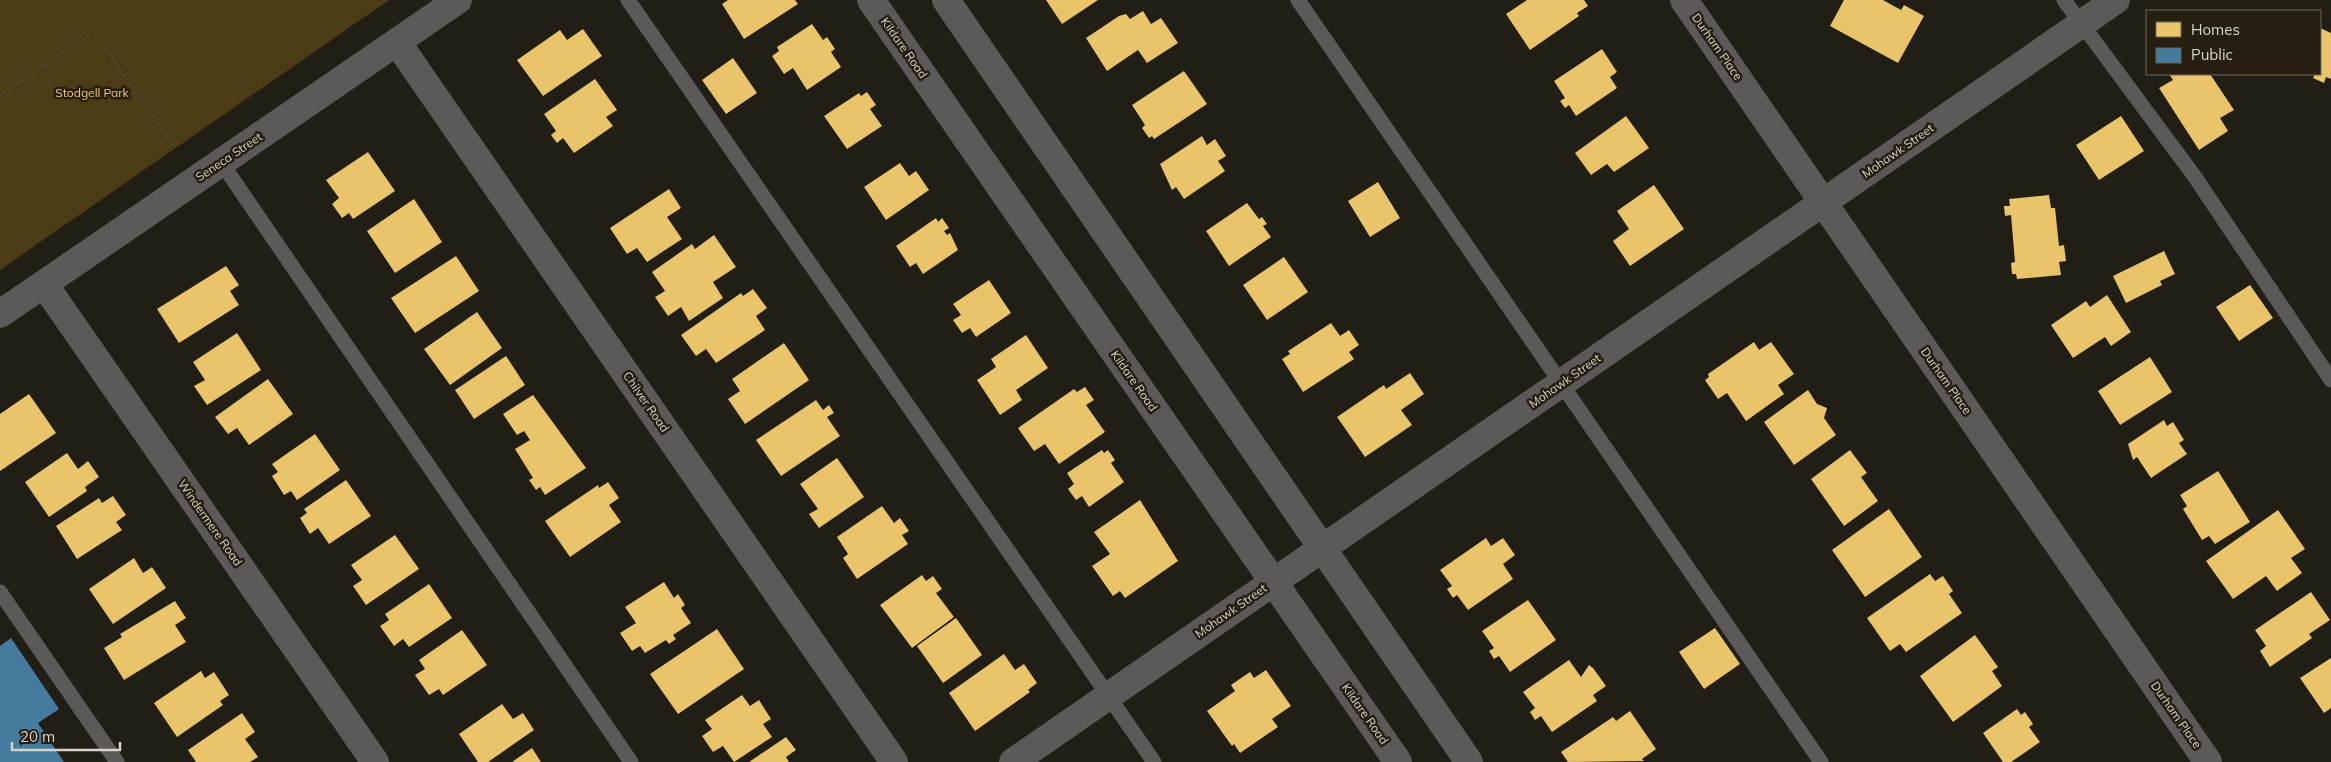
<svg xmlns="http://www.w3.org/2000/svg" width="2331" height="762" font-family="Mulish,sans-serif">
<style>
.green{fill:#4b3c16}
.homes{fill:#e9c46a}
.public{fill:#457b9d}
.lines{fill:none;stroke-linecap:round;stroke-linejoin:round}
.path{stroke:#595653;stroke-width:3;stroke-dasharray:1 4;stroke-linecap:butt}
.service{stroke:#5c5958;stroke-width:15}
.minor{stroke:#5c5958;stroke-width:28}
.labels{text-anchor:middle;stroke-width:5;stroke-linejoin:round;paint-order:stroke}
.street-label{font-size:12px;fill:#d8d4cb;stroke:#261f11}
.park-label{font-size:12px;fill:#f3c963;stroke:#261f11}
</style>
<rect width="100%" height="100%" fill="#211e16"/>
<path class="green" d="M 0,0 L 389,0 L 0,270 Z"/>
<path class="homes" d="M 728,0 L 795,0 L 798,4 L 744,39 L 722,4 Z
M 1046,0 L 1098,0 L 1062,24 Z
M 1527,0 L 1584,0 L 1588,6 L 1577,13 L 1579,16 L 1530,50 L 1506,14 Z
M 1844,0 L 1883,0 L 1901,10 L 1904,5 L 1924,16 L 1898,63 L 1830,26 Z
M 1143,11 L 1151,24 L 1161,18 L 1178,43 L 1147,63 L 1138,50 L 1107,71 L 1086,38 L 1119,16 L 1126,14 L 1130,19 Z
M 812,24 L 823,40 L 827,37 L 835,49 L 831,52 L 841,67 L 807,90 L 793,68 L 784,74 L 772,56 L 779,51 L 777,47 Z
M 2320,28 L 2331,33 L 2331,79 L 2326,77 L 2324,83 L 2313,78 L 2315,74 L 2320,74 Z
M 583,29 L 602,56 L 543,96 L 517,60 L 560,30 L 567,40 Z
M 1602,49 L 1617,72 L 1610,77 L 1617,88 L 1576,116 L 1569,105 L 1565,108 L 1560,101 L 1565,98 L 1554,81 Z
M 733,58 L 757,93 L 726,114 L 702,80 Z
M 1184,71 L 1207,104 L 1154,139 L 1152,136 L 1149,138 L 1142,128 L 1145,125 L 1132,105 Z
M 2169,74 L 2210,74 L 2234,110 L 2220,118 L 2228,131 L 2199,150 L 2159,88 L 2173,80 Z
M 595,79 L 617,110 L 606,117 L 613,126 L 574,153 L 563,138 L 557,143 L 551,135 L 556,131 L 544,114 Z
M 867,92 L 876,105 L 870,109 L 882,126 L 847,149 L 824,116 L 859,93 L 861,96 Z
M 1626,116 L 1649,148 L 1614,172 L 1607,164 L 1591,175 L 1575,153 Z
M 2121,116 L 2144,151 L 2099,180 L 2076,145 Z
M 1202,136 L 1207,145 L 1215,139 L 1226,156 L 1218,161 L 1225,171 L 1184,199 L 1176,187 L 1172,190 L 1160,164 Z
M 368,152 L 395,191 L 353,219 L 349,213 L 342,218 L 332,204 L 339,198 L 326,180 Z
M 900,163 L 909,176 L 916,171 L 929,190 L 886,220 L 864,187 Z
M 1378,182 L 1400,218 L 1370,237 L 1348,201 Z
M 1654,185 L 1684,229 L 1630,266 L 1613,241 L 1629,229 L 1617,211 Z
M 669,189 L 681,208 L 667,217 L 682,239 L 647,262 L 637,248 L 627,254 L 610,228 Z
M 2049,195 L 2051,208 L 2055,208 L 2059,246 L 2064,245 L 2066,261 L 2059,262 L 2061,275 L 2017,279 L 2016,274 L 2012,274 L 2011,263 L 2015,262 L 2011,215 L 2005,216 L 2004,206 L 2010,206 L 2009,199 Z
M 414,199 L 442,242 L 395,273 L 367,231 Z
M 1247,203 L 1259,219 L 1262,217 L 1267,224 L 1263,226 L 1271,237 L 1229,266 L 1206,231 Z
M 936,218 L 938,222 L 942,218 L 949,228 L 944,231 L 947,235 L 950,233 L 958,250 L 923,274 L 916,263 L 910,267 L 896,246 Z
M 714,235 L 736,267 L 713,282 L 723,298 L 689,321 L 681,307 L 668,316 L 655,297 L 665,291 L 652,272 L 692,244 L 695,249 Z
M 2164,251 L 2175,274 L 2160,281 L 2162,285 L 2126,303 L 2113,276 Z
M 456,256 L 479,291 L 415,333 L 391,298 Z
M 1284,257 L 1308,292 L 1267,320 L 1243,285 Z
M 226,266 L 239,285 L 230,291 L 239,305 L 179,343 L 157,309 Z
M 989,280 L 1011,313 L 976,337 L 970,328 L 962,333 L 953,320 L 961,315 L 953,304 Z
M 2250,285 L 2273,318 L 2239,341 L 2216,307 Z
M 753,289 L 767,308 L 756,316 L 765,330 L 716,363 L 706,349 L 696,356 L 681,335 L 741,293 L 743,296 Z
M 2107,295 L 2131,332 L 2111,346 L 2105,337 L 2073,358 L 2051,325 L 2086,301 L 2090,307 Z
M 477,312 L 502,348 L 450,385 L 424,349 Z
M 1331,323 L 1340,336 L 1349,330 L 1359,345 L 1349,352 L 1354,359 L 1303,392 L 1282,359 L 1290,354 L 1288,351 Z
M 237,333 L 261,370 L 207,405 L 194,386 L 205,380 L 193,362 Z
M 1026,335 L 1048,368 L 1016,390 L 1022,400 L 1000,415 L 977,380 L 996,367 L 991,359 Z
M 1754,342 L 1759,350 L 1771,342 L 1794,374 L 1778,385 L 1784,394 L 1746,421 L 1727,393 L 1718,399 L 1705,380 L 1709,377 L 1708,374 Z
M 784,343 L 809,380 L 745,424 L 728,399 L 740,391 L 732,379 Z
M 506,356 L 525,385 L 474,419 L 455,390 Z
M 2150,357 L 2172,392 L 2120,425 L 2098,391 Z
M 1410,373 L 1424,394 L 1401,410 L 1412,425 L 1365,457 L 1337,417 L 1384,385 L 1386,389 Z
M 268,379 L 293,414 L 249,445 L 237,428 L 228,434 L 215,417 Z
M 1085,387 L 1094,400 L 1086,405 L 1105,432 L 1059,464 L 1045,444 L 1034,451 L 1018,428 L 1074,389 L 1077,392 Z
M 1808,390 L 1817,404 L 1827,408 L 1824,418 L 1836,435 L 1794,465 L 1764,422 Z
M 29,394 L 56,433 L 0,471 L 0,414 Z
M 533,395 L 586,468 L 545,495 L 540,487 L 536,490 L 529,480 L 533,478 L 515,449 L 530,440 L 524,431 L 517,435 L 503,414 Z
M 816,400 L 823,410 L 829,405 L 834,413 L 827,417 L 840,436 L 781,476 L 756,440 Z
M 2164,420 L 2167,426 L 2173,422 L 2184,440 L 2179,443 L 2187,454 L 2151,478 L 2137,457 L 2133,460 L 2128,444 Z
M 315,434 L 340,470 L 297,500 L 291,491 L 284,495 L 272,476 L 278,472 L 272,464 Z
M 1102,450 L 1104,453 L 1108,450 L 1115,460 L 1111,463 L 1124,482 L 1089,507 L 1082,496 L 1076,500 L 1068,489 L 1074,484 L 1067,473 Z
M 1850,450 L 1867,473 L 1861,477 L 1878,501 L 1844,526 L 1811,479 Z
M 67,453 L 78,469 L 88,461 L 99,477 L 85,487 L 87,491 L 49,517 L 25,482 Z
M 837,458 L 864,497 L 819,528 L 809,514 L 818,509 L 800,484 Z
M 2218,471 L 2250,522 L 2215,544 L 2209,536 L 2202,540 L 2183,509 L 2187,506 L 2180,495 Z
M 346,480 L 371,516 L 329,544 L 318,528 L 310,534 L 300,518 L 307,513 L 304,509 Z
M 608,482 L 619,498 L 609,505 L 621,522 L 570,557 L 545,521 L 598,485 L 599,488 Z
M 113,496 L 126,515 L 116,522 L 122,530 L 77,559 L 56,526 L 99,498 L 102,503 Z
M 1140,500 L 1178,561 L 1125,598 L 1120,591 L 1113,596 L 1092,566 L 1110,554 L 1094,532 Z
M 882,506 L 894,523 L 900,518 L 909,531 L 902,535 L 908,544 L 857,579 L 843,558 L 848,554 L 837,537 Z
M 1889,509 L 1922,557 L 1865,597 L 1832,550 Z
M 2278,510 L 2305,549 L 2291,558 L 2302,573 L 2277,591 L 2266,576 L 2233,599 L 2206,561 Z
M 395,535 L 419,569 L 366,605 L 353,586 L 362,580 L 351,565 Z
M 1486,538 L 1491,546 L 1503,538 L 1515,555 L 1503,564 L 1513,579 L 1468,610 L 1457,595 L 1453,598 L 1447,589 L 1452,586 L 1440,570 Z
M 134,558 L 143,573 L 152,567 L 166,588 L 113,624 L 89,589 Z
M 1930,574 L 1935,581 L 1943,576 L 1953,591 L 1949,594 L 1962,613 L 1906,652 L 1900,644 L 1890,651 L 1867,618 Z
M 922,575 L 926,581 L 933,576 L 942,589 L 936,593 L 954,617 L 912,648 L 880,605 Z
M 664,582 L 674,598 L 678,594 L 685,605 L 681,608 L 691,623 L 673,635 L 676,639 L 669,644 L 666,640 L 645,653 L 640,646 L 632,651 L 620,633 L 636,623 L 625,607 Z
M 429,584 L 452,618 L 409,647 L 403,639 L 394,646 L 380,626 L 389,620 L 385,614 Z
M 2311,592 L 2330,620 L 2309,634 L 2312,638 L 2270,667 L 2260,651 L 2266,646 L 2255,630 Z
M 1528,600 L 1556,640 L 1510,672 L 1499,656 L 1494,659 L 1489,651 L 1494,648 L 1482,631 Z
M 175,601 L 186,618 L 175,625 L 186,642 L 124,680 L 104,648 L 122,637 L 120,634 Z
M 956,618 L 982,655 L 943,683 L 917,646 Z
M 1715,628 L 1740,664 L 1704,689 L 1679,652 Z
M 717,629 L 744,669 L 678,714 L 650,674 Z
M 462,630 L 487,665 L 443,695 L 439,689 L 429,695 L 415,675 L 425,669 L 419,660 Z
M 1975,635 L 1998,667 L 1992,671 L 2002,686 L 1953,722 L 1920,676 Z
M 1004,654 L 1015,670 L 1024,664 L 1037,683 L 1028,690 L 1030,692 L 975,731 L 949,693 Z
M 2331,658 L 2331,708 L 2324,713 L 2300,678 Z
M 1569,660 L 1581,677 L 1589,665 L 1593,668 L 1606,686 L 1593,695 L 1597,701 L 1552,732 L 1541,716 L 1535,720 L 1530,712 L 1535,708 L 1523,692 Z
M 1266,670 L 1291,706 L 1272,719 L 1278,727 L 1240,753 L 1234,744 L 1232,746 L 1207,711 L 1235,691 L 1231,685 L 1250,672 L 1254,678 Z
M 201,671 L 205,678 L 214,672 L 229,695 L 220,701 L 223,705 L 177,737 L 154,703 Z
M 742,695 L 750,706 L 759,700 L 771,719 L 763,724 L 772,737 L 734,762 L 723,746 L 713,752 L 702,736 L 712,729 L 705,720 Z
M 502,704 L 513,719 L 523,713 L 534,730 L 488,762 L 478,762 L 459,734 Z
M 2017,709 L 2021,715 L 2025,712 L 2033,724 L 2029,727 L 2040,742 L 2011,762 L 2003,762 L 1983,733 Z
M 1630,711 L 1656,749 L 1642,759 L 1644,761 L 1568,762 L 1561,752 L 1613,717 L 1616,721 Z
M 242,713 L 255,732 L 245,739 L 258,757 L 250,762 L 196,762 L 188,750 Z
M 786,737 L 796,750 L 786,757 L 789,762 L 749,762 Z
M 532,748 L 541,762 L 512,762 Z"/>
<path class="public" d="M 11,638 L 59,709 L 38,723 L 64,762 L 0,762 L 0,646 Z"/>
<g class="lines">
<path class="path" d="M 104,46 L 173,145
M 0,95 L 90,35"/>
<path class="service" d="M 628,0 L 1154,762
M 1298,0 L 1821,762
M 2064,0 L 2195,177 L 2331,380
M 221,162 L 631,762
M 0,592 L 117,762"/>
<path class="minor" d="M 871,0 L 1398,762
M 946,0 L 1469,762
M 1684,0 L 2208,762
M 397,42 L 894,762
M 44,284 L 375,762
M 0,314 L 458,0
M 1013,762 L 2116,0"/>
</g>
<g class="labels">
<g class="street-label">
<text transform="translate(1717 47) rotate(55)" y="4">Durham Place</text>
<text transform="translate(904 48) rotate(55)" y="4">Kildare Road</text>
<text transform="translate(1898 151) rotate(-35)" y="4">Mohawk Street</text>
<text transform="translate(229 157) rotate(-34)" y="4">Seneca Street</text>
<text transform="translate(1134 381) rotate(55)" y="4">Kildare Road</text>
<text transform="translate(1565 381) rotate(-35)" y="4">Mohawk Street</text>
<text transform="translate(1946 381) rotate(55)" y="4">Durham Place</text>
<text transform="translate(646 402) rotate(55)" y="4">Chilver Road</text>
<text transform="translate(210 523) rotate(55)" y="4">Windermere Road</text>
<text transform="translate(1231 611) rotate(-35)" y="4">Mohawk Street</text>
<text transform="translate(1365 714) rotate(55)" y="4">Kildare Road</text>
<text transform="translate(2176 715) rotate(55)" y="4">Durham Place</text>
</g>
<g class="park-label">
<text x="92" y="97">Stodgell Park</text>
</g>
</g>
<rect x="2146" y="10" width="175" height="65" fill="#261f11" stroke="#6d675b"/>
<rect x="2156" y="22" width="25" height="15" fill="#e9c46a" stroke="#6d675b"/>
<text x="2191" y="35" font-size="15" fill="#d8d4cb">Homes</text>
<rect x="2156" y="48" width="25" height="15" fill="#457b9d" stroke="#6d675b"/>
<text x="2191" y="60" font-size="15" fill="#d8d4cb">Public</text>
<path d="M12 742v8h108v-8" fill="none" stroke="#d8d4cb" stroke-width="2.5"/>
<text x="20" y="742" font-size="15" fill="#d8d4cb" stroke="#261f11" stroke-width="4" paint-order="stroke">20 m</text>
</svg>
